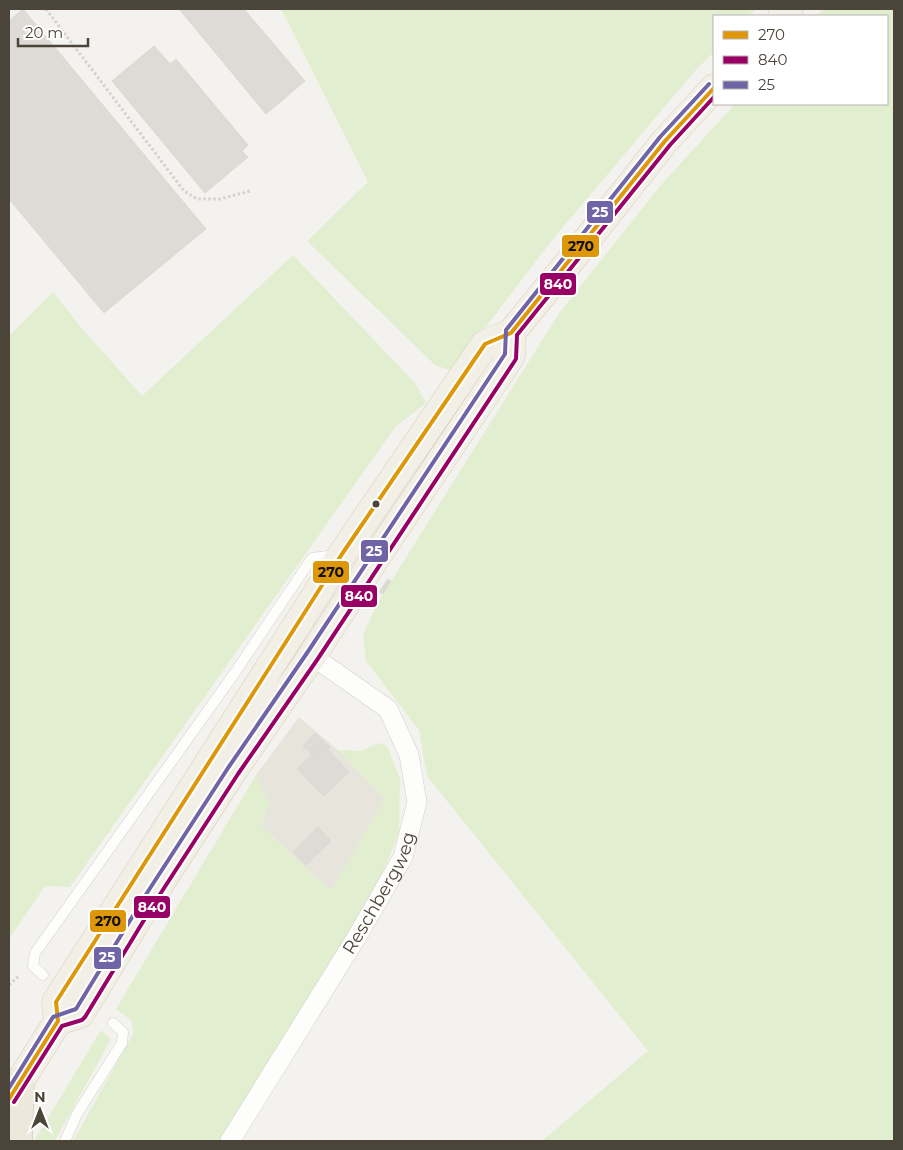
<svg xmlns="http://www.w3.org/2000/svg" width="903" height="1150" font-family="Montserrat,sans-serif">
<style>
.residential{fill:#e7e4dc}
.green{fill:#e1eecf}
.building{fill:#dedbd6;stroke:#dcd9d4}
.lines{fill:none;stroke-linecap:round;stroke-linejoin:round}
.lane-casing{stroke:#d2d0cb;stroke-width:11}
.street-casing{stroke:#d2d0cb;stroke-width:20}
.primary-casing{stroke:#d6cebb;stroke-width:29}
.highway-casing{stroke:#ccbfa9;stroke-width:29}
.path{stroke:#d3d2cc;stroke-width:3;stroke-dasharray:2.5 2.5;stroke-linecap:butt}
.lane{stroke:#fdfdfc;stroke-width:10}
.street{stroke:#fdfdfc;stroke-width:19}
.primary{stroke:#f2efe6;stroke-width:28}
.highway{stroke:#ede8db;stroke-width:28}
.bus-1-casing{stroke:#fff;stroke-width:8}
.bus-2-casing{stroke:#fff;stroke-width:8}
.bus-3-casing{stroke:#fff;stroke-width:8}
.bus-1{stroke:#dd9709;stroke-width:4}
.bus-2{stroke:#906;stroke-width:4}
.bus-3{stroke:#6f64a5;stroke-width:4}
.bus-dot{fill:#4b4439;stroke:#fff;stroke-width:2}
.labels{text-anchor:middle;stroke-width:5;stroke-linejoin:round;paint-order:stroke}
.street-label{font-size:18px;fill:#4b4439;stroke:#fff}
.line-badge{stroke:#fff;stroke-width:2}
.badge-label{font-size:14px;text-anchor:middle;font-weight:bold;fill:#fff}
.pale-badge-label{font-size:14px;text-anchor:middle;font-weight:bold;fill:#111}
</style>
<rect width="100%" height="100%" fill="#f4f2ee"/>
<path class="residential" d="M 299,717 L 338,750 L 385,799 L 331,891 L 261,826 L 269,803 L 256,775 Z"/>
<path class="green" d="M 281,9 L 756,9 L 748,16 L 714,16 L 714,52 L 694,72 L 553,239 L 452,371 L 435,365 L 307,241 L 368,182 Z
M 824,9 L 894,9 L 894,1141 L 542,1141 L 648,1051 L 427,776 L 419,730 L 366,661 L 363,635 L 378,602 L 560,312 L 660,186 L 735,104 L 887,104 L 887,16 L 816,16 Z
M 293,255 L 415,383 L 426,403 L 396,426 L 70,887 L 45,886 L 9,939 L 9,336 L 53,292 L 80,326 L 142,396 Z
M 378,743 L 387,746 L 400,779 L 399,832 L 379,883 L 221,1141 L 73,1141 L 133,1034 L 132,1021 L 116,1009 L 256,775 L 269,803 L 261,826 L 331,891 L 385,799 L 338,750 L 361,751 Z
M 101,1030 L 111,1039 L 55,1141 L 34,1141 Z"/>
<path class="building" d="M 23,9 L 206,229 L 104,313 L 9,199 L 9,21 Z
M 179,9 L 244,9 L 305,81 L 266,114 Z
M 154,46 L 170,64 L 176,59 L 248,145 L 242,151 L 248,157 L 205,193 L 112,81 Z
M 388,579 L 391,581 L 383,594 L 379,592 Z
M 315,733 L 330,747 L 328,749 L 323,744 L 313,755 L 303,746 Z
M 323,744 L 349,772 L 324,796 L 297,769 Z
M 318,827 L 331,841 L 306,865 L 293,852 Z"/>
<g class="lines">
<defs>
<path id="lane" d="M 43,975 L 33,966 L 35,953 L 234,674 L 312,558 L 336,555
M 65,1141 L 77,1114 L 122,1043 L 123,1032 L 113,1023"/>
<g id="street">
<path id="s1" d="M 230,1141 L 358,935 L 403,857 L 417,802 L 409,755 L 388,709 L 312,656"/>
</g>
<path id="primary" d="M 782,16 L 789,9
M 58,1021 L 80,1014 L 150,899 L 233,771 L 312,656 L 375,559 L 511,356 L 511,333
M 9,1099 L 58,1021 L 56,1002 L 342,554 L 485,344 L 511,333 L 579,250 L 665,141 L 714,88"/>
<path id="highway" d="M 18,1141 L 20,1081"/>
</defs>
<use href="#lane" class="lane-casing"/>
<use href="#street" class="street-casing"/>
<use href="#primary" class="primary-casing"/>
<use href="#highway" class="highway-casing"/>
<path class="path" d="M 46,9 L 184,191 L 197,199 L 220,199 L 250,191
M 9,985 L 20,975"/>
<use href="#lane" class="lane"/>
<use href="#street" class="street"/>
<use href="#primary" class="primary"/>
<use href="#highway" class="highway"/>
<defs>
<path id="bus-1" d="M 9,1099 L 58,1021 L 56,1002 L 342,554 L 485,344 L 511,333 L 665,141 L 714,88"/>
<path id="bus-2" d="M 14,1102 L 62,1026 L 82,1020 L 85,1017 L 155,902 L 238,774 L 317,660 L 516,359 L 517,335 L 670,145 L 714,97"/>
<path id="bus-3" d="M 9,1088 L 53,1017 L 76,1009 L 145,896 L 228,768 L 307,653 L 505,354 L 506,330 L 660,137 L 709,84"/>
</defs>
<use href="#bus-1" class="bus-1-casing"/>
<use href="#bus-2" class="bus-2-casing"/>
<use href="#bus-3" class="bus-3-casing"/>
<use href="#bus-1" class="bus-1"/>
<use href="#bus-2" class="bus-2"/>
<use href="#bus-3" class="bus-3"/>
</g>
<circle class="bus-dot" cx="376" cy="504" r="4.5"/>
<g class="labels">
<g class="street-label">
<text dy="6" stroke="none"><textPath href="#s1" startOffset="290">Reschbergweg</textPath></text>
</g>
</g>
<g class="line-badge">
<rect x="586" y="200" width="28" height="24" rx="5" fill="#6f64a5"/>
<rect x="561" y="234" width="39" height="24" rx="5" fill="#dd9709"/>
<rect x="539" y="272" width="38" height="24" rx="5" fill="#906"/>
<rect x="360" y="539" width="29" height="24" rx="5" fill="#6f64a5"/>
<rect x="312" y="560" width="38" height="24" rx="5" fill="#dd9709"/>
<rect x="340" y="584" width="38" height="24" rx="5" fill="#906"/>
<rect x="133" y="895" width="38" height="24" rx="5" fill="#906"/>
<rect x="89" y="909" width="38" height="24" rx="5" fill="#dd9709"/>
<rect x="93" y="946" width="29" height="24" rx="5" fill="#6f64a5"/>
</g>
<g class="badge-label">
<text x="600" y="217">25</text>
<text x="558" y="289">840</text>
<text x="374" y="556">25</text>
<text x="359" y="601">840</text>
<text x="152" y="912">840</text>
<text x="107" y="962">25</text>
</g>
<g class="pale-badge-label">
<text x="581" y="251">270</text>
<text x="331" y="577">270</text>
<text x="108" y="926">270</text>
</g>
<rect width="903" height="1150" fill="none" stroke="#4b4439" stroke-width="20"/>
<rect x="713" y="15" width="175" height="90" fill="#ffffff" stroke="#b7b4b0"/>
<rect x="723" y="31" width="25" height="8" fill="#dd9709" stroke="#b7b4b0"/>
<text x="758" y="40" font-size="15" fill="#4b4439">270</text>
<rect x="723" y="56" width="25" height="8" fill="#990066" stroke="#b7b4b0"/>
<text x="758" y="65" font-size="15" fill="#4b4439">840</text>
<rect x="723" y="81" width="25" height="8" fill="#6f64a5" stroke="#b7b4b0"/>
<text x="758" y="90" font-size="15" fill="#4b4439">25</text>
<g transform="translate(40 1110)" stroke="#ffffff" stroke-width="4" paint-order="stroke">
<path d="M0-4L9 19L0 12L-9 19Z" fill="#4b4439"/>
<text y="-8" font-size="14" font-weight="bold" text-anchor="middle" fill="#4b4439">N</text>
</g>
<path d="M18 38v8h70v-8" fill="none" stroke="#4b4439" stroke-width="2.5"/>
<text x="25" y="38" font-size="15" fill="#4b4439" stroke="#ffffff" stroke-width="4" paint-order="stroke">20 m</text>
</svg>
